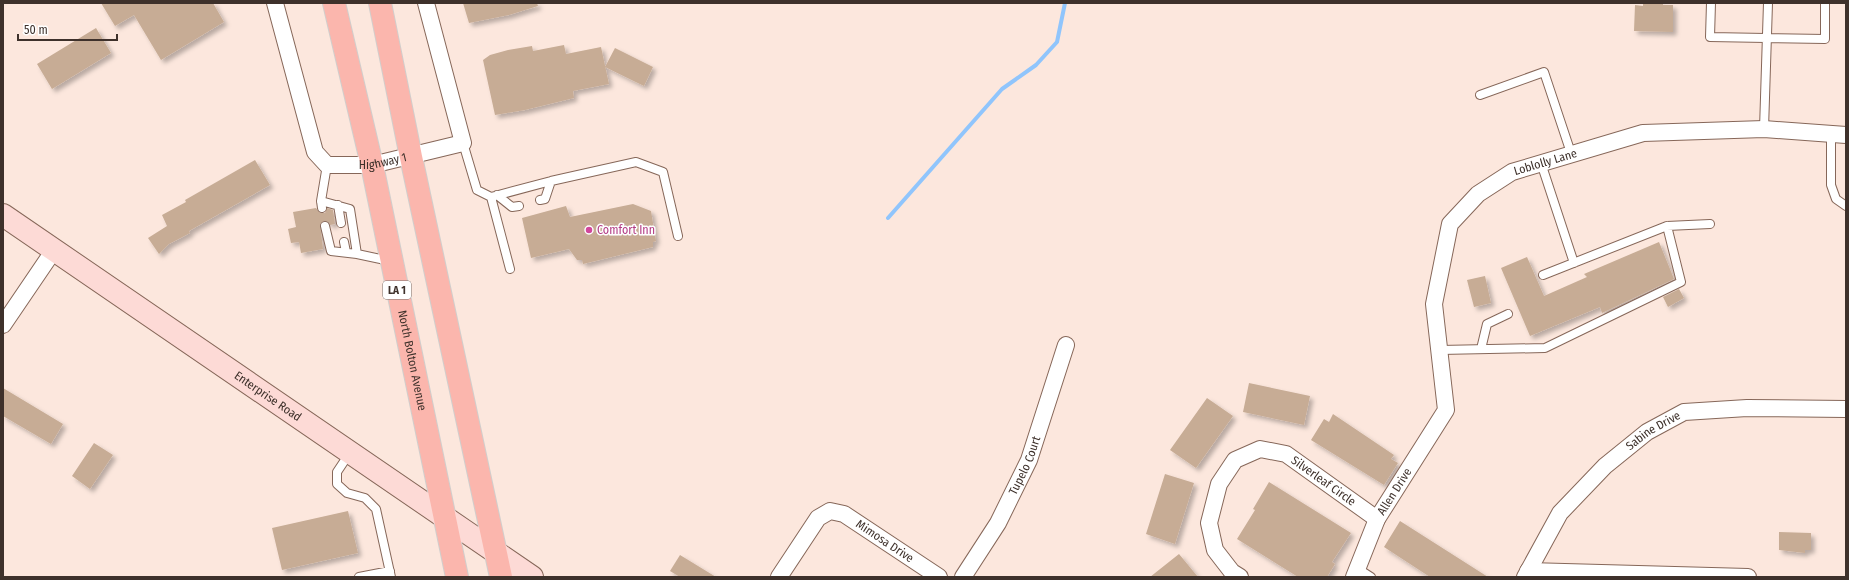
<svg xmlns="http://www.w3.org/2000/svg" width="1849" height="580" font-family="'Fira Sans Condensed',sans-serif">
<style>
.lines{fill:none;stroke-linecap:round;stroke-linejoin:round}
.stream{stroke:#90c5fc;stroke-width:4}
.building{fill:#c7ac95;filter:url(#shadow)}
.lane-casing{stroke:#866759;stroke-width:10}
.street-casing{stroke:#866759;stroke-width:18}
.secondary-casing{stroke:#866759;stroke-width:24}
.primary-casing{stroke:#d1cecc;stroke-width:24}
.lane{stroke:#fff;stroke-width:8}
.street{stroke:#fff;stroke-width:16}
.secondary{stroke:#fddad6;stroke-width:22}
.primary{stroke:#fbb6ad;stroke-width:22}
.hotel-dot{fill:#d1479c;stroke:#fff;stroke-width:1.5}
.labels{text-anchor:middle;stroke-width:3;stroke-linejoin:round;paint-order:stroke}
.shield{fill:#fff;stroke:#786f6b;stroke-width:1}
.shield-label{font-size:11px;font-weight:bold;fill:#3e312b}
.street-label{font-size:12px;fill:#3e312b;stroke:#fff}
.hotel-label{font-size:12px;fill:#b23c85;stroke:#fff;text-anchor:start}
</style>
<defs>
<filter id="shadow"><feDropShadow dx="3.5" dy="3.5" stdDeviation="2" flood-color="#0004"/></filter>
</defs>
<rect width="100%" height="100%" fill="#fce7dd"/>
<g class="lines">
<path class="stream" d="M 888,218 L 1002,89 L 1036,65 L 1057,42 L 1065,3"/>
</g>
<path class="building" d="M 101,3 L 213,3 L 224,22 L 161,60 L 134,15 L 115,26 Z
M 463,3 L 537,3 L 538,6 L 509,15 L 469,23 Z
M 1643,3 L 1663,3 L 1663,5 L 1673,5 L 1673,32 L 1634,31 L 1635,5 L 1643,6 Z
M 96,28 L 111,53 L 52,89 L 37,64 Z
M 564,45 L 566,54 L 601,47 L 609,84 L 573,91 L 574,98 L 525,110 L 495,115 L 483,60 L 490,55 L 508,50 L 532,46 L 533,51 Z
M 615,48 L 653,67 L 644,86 L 605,67 Z
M 255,160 L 270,185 L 189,231 L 190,233 L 169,244 L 159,254 L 148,238 L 167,226 L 162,215 L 186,202 L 185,200 Z
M 633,204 L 651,211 L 656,241 L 653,242 L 653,247 L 583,264 L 582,260 L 577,260 L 569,249 L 531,258 L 522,218 L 566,206 L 570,217 Z
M 316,208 L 320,213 L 325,213 L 327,208 L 333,210 L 335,224 L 330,225 L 329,222 L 324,221 L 320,224 L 323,249 L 301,253 L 299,242 L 291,243 L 288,229 L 296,227 L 293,212 Z
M 1659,242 L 1674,279 L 1602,313 L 1600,307 L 1530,336 L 1501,268 L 1527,257 L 1544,296 L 1587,277 L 1584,274 Z
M 1485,276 L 1491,303 L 1474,307 L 1467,280 Z
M 1679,289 L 1684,298 L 1668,307 L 1663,297 Z
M 1249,383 L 1310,396 L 1304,425 L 1243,412 Z
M 3,388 L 63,424 L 51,444 L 3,416 Z
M 1207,398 L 1233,416 L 1196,468 L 1170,450 Z
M 1333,414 L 1394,455 L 1391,459 L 1398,463 L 1384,485 L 1311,440 L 1324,419 L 1329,422 Z
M 94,443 L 113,455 L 90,489 L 72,476 Z
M 1165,474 L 1194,483 L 1175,544 L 1146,534 Z
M 1269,482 L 1351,533 L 1332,562 L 1335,564 L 1327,577 L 1298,577 L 1237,539 L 1255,510 L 1253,509 Z
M 348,511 L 358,553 L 282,570 L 272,528 Z
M 1400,521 L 1488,577 L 1430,577 L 1384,547 Z
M 1779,532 L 1811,533 L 1811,550 L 1805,550 L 1805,553 L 1779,550 Z
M 1179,554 L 1198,577 L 1150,577 Z
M 680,555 L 716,577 L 680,577 L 670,571 Z"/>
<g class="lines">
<defs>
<path id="lane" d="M 1711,3 L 1710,37 L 1825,39 L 1825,3
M 1480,95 L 1544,72 L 1571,153
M 1764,129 L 1768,3
M 1831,135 L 1831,185 L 1836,199 L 1846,206
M 463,143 L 477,190 L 491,197 L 510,269
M 1541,163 L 1574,263
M 497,195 L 512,207 L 519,206
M 491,197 L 551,181 L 636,162 L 663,172 L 678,236
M 540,200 L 545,199 L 551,181
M 321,201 L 350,209 L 357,254
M 338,205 L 341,223
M 322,208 L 321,201 L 327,165
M 325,226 L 331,251 L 357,254 L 390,261
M 344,242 L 346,252
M 1543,275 L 1667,226
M 1481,349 L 1487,324 L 1508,314
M 1440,350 L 1545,348 L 1681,282 L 1667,226 L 1710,224
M 349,454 L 337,472 L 337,484 L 347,493 L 365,498 L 376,509 L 391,577
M 1357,568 L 1371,577
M 359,577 L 390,571"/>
<g id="street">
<path id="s1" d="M 275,3 L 315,152 L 327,165 L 372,165 L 463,143 L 426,3"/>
<path d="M 3,325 L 54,250"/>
<path d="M 1528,571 L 1748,577"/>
<path id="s2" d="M 779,577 L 818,518 L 830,511 L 844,514 L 939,577"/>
<path id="s3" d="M 963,577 L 998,523 L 1029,460 L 1066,345"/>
<path id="s4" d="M 1240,577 L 1232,572 L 1215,550 L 1209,523 L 1219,484 L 1235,460 L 1260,449 L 1286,454 L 1377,519"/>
<path id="s5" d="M 1354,577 L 1377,519 L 1446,410 L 1434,304 L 1450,224 L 1478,194 L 1512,172 L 1643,133 L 1764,129 L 1846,135"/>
<path id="s6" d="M 1525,577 L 1560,513 L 1605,466 L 1647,432 L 1684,412 L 1747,408 L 1846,409"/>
</g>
<g id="secondary">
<path id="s7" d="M 3,215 L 532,577"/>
</g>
<g id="primary">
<path id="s8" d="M 334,3 L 372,165 L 457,577"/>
<path d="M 380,3 L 411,157 L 501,577"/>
</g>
</defs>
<use href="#lane" class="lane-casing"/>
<use href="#street" class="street-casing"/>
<use href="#secondary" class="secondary-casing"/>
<use href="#primary" class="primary-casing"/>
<use href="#lane" class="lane"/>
<use href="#street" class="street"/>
<use href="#secondary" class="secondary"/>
<use href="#primary" class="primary"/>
</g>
<circle class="hotel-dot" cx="589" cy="230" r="4"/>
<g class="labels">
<rect class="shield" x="383" y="281" width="28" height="18" rx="3"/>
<g class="shield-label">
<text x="397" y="294">LA 1</text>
</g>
<g class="street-label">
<text dy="4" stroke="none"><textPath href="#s1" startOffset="228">Highway 1</textPath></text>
<text dy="4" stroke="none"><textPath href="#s5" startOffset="496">Loblolly Lane</textPath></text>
<text dy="4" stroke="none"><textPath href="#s8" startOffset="366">North Bolton Avenue</textPath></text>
<text dy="4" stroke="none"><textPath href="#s7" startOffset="321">Enterprise Road</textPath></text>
<text dy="4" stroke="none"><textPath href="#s6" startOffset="198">Sabine Drive</textPath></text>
<text dy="4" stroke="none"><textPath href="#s3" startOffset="128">Tupelo Court</textPath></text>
<text dy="4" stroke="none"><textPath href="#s4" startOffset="234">Silverleaf Circle</textPath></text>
<text dy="4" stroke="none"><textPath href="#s5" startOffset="95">Allen Drive</textPath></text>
<text dy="4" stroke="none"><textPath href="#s2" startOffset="148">Mimosa Drive</textPath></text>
</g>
<g class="hotel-label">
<text x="597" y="234">Comfort Inn</text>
</g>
</g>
<rect width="1849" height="580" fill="none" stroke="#3e312b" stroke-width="8"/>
<path d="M18 34v6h99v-6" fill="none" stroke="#3e312b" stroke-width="2"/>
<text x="24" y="34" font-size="12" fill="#3e312b" stroke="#ffffff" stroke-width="3" paint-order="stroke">50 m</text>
</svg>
